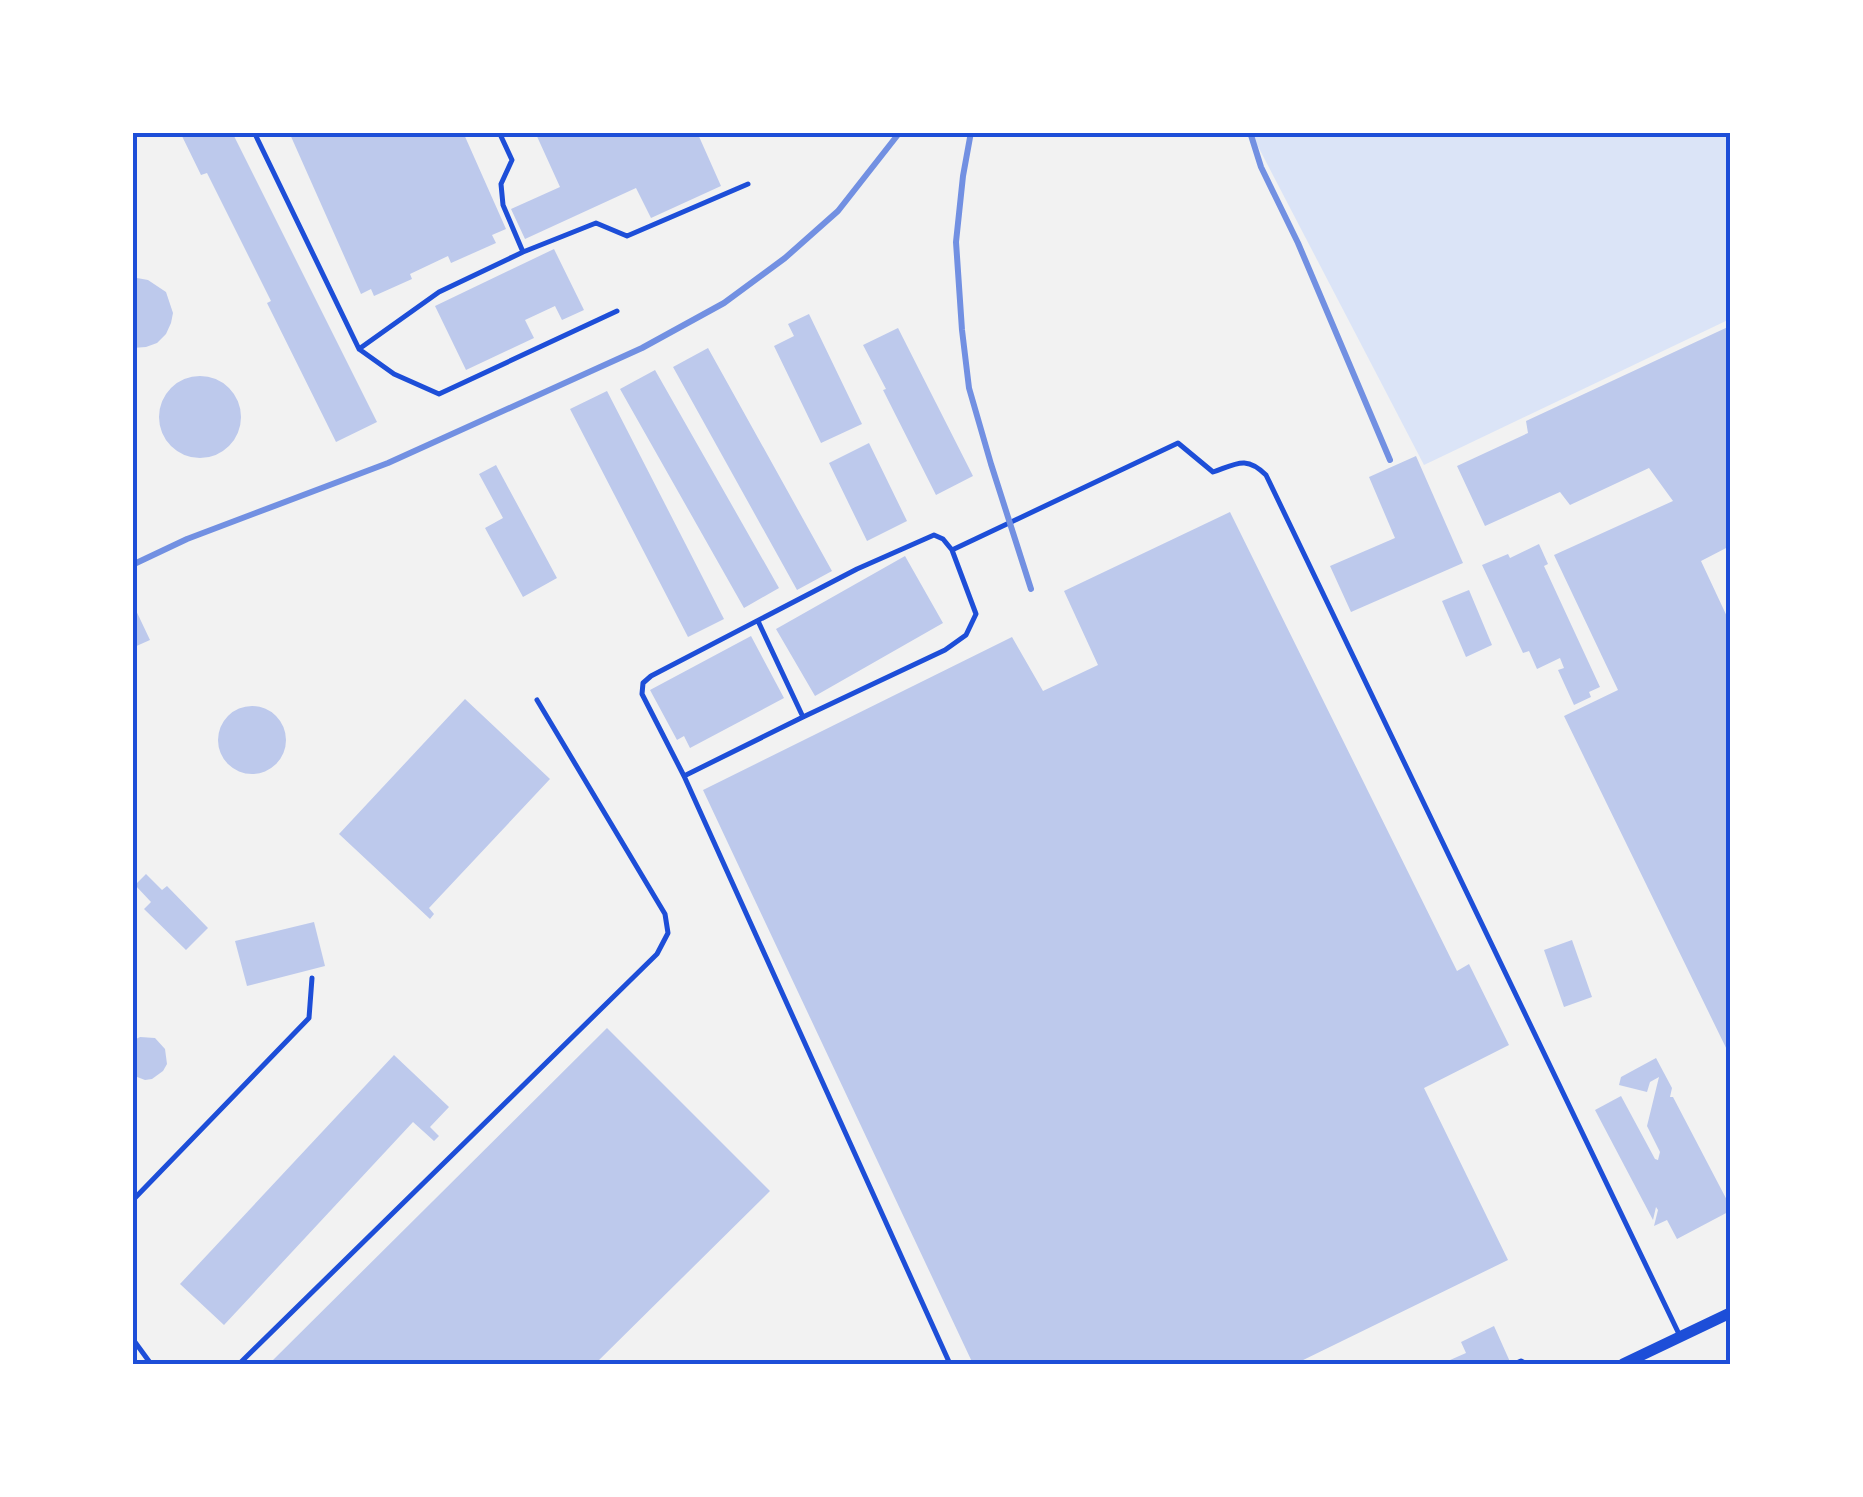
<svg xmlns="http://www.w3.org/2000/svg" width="1863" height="1497" font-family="Mulish,sans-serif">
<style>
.green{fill:#dbe4f7}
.building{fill:#bdc9ec}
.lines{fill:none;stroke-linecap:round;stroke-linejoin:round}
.service{stroke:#1d4ed8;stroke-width:5}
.tertiary{stroke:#1d4ed8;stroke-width:11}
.rail{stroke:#7290e2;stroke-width:6}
.neatline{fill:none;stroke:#1d4ed8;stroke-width:4}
</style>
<rect width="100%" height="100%" fill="#f2f2f2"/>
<path class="green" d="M 1251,133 L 1730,133 L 1730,319 L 1424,465 Z"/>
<path class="building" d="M 180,132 L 232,132 L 377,422 L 336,442 L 267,303 L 271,301 L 207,173 L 201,175 Z
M 289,132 L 463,132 L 506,229 L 492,235 L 496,243 L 451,263 L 448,256 L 410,274 L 412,279 L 374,296 L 371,289 L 361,294 Z
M 535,132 L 697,132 L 721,186 L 651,218 L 636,188 L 525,239 L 511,209 L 560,187 Z
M 554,249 L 584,310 L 562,320 L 555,306 L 525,320 L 534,338 L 466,370 L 435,306 Z
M 137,278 L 148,280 L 166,292 L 173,313 L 171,323 L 166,334 L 157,343 L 146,347 L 132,348 L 132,279 Z
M 809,314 L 862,424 L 821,443 L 774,346 L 794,336 L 788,324 Z
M 1730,326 L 1730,546 L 1701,561 L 1730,623 L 1730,1056 L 1564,716 L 1618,690 L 1554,555 L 1673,501 L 1649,468 L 1570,505 L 1560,492 L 1485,526 L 1457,466 L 1528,433 L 1526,421 Z
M 898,328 L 973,476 L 936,495 L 883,390 L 886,389 L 863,345 Z
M 708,348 L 832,571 L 797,590 L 673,367 Z
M 655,370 L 779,588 L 744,608 L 620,389 Z
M159 417a41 41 0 1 1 82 0a41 41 0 1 1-82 0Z
M 607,391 L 724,619 L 688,637 L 570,409 Z
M 869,443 L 907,521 L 867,541 L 829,463 Z
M 1416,456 L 1463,563 L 1351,612 L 1330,566 L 1395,538 L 1369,477 Z
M 496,465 L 557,578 L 523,597 L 485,528 L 503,518 L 479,474 Z
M 1230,512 L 1457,971 L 1469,964 L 1509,1045 L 1424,1088 L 1508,1260 L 1295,1364 L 973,1364 L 703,790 L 1012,637 L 1043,691 L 1098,665 L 1064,591 Z
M 1539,544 L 1548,564 L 1544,566 L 1600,687 L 1589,692 L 1591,697 L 1574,705 L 1558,670 L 1564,668 L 1560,658 L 1537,669 L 1529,651 L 1523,653 L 1482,565 L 1508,554 L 1510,558 Z
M 905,556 L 943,623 L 815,696 L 776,629 Z
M 1469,590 L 1492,645 L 1466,657 L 1442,601 Z
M 132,602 L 150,640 L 132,648 Z
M 751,636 L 784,698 L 690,748 L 684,736 L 677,740 L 650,690 Z
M 465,699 L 550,779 L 429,908 L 434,914 L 430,919 L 339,834 Z
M218 740a34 34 0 1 1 68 0a34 34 0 1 1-68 0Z
M 146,874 L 162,890 L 167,886 L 208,928 L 186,950 L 144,909 L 151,902 L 135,885 Z
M 314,922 L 325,966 L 247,986 L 235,941 Z
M 1572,940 L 1592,997 L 1564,1007 L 1544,950 Z
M 607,1028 L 770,1191 L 595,1364 L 269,1364 Z
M 140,1037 L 155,1038 L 165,1049 L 167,1064 L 163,1071 L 152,1079 L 145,1080 L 132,1075 L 132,1041 Z
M 394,1055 L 449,1107 L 430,1127 L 439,1136 L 434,1141 L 413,1122 L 224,1325 L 180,1284 Z
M 1656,1058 L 1672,1088 L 1670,1097 L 1673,1097 L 1730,1206 L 1730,1211 L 1677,1239 L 1667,1220 L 1654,1226 L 1658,1210 L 1656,1207 L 1653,1220 L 1595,1110 L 1621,1096 L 1655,1159 L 1658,1160 L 1660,1152 L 1647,1126 L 1659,1077 L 1650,1082 L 1647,1092 L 1619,1085 L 1621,1077 Z
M 1494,1326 L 1511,1364 L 1441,1364 L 1466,1353 L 1461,1342 Z"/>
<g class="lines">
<path class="service" d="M 254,132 L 359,349 L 394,374 L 439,394 L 617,311
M 499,132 L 512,160 L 501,184 L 503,205 L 523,252
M 359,349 L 439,292 L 523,252 L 596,223 L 627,236 L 748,184
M 758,621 L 803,717
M 684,776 L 642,694 L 643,683 L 651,676 L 857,569 L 934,535 L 943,539 L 952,550
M 132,1201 L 309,1018 L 312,978
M 132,1338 L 151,1364
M 239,1364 L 657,954 L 668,933 L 665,914 L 537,700
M 950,1364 L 684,776 L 803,717 L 945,650 L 966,635 L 976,614 L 952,550 L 1178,443 L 1213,472 C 1236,464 1246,455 1266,475 L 1679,1334
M 1514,1364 L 1521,1361 L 1527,1364"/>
<path class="tertiary" d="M 1623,1364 L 1730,1313"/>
<path class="rail" d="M 971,132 L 963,176 L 956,242 L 962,330 L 969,388 L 991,464 L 1031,589
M 1250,132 L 1261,167 L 1298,243 L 1390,460
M 132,565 L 187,539 L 388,463 L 642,348 L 724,303 L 785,258 L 838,211 L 900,132"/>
</g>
<rect width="1863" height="1497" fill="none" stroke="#ffffff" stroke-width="270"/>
<rect x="135" y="135" width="1593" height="1227" class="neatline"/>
</svg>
